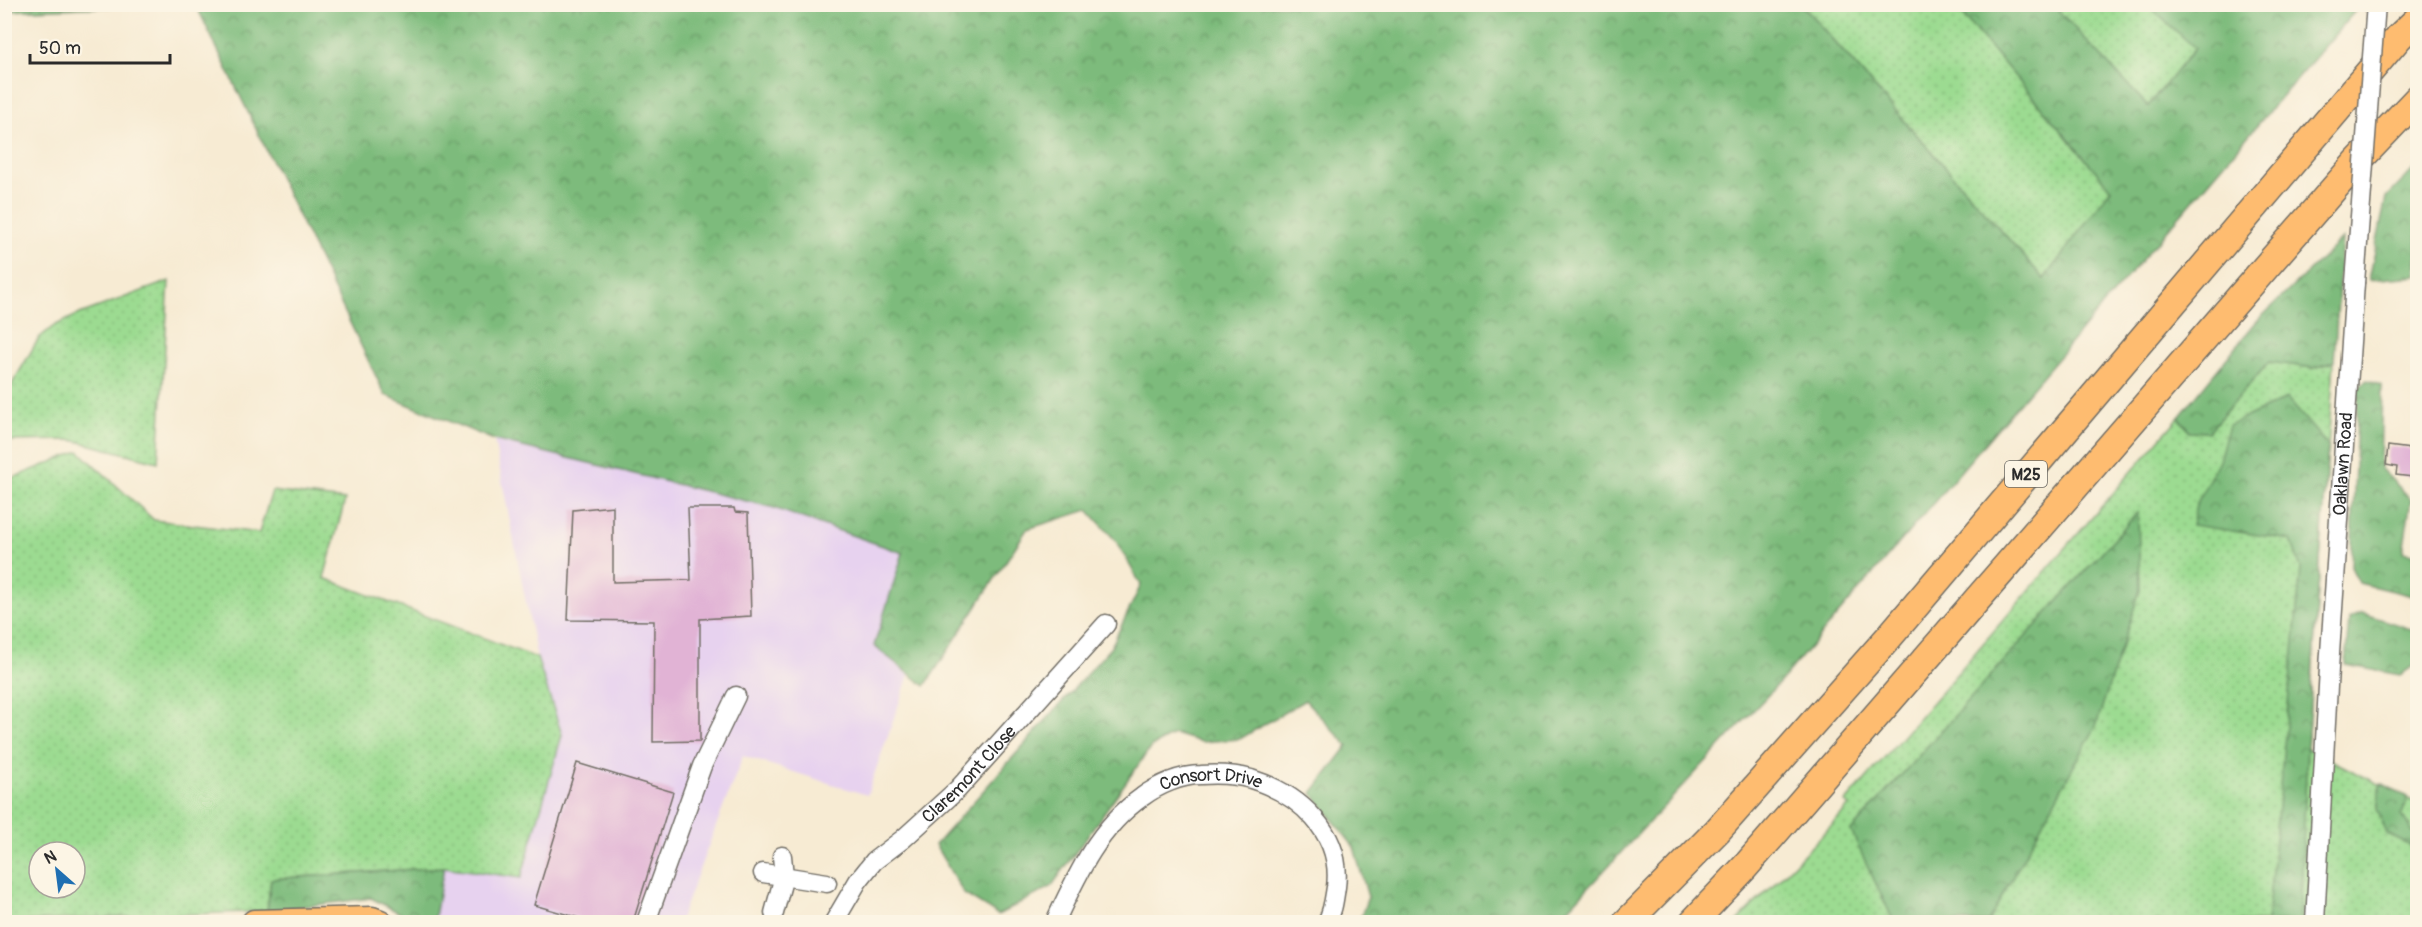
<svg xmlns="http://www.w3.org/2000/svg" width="2422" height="927" font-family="Pangolin,sans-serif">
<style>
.built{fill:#e7d2ef}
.green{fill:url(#green-dots);stroke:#64835e;stroke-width:1.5;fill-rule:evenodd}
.forest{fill:url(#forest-crowns);stroke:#547353;stroke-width:1.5}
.building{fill:#e1b3d5}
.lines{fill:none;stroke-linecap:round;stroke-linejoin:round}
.minor-casing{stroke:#726e66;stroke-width:21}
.major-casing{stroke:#726e66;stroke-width:27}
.highway-casing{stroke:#726e66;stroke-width:30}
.minor{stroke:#fff;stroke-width:18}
.major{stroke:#febc70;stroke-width:24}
.highway{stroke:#febc70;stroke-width:27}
.minor-bridge-casing{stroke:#726e66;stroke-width:21;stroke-linecap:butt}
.minor-bridge{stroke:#fff;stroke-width:18}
.labels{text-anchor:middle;stroke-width:6;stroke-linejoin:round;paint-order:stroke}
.shield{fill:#fcf5e5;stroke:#6a6863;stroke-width:1.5}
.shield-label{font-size:16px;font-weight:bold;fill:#2b2b2b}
.street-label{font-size:18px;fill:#2b2b2b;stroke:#fcf5e5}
</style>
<defs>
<pattern id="green-dots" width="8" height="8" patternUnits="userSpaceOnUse" patternTransform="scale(1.5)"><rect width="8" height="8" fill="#9cdb91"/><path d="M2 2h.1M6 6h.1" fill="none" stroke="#87bc7d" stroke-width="1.8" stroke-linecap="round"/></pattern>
<pattern id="forest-crowns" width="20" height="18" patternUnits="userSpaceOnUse" patternTransform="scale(1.5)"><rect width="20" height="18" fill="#7dbb7b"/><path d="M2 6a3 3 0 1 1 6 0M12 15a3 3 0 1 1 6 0" fill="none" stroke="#679865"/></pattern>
</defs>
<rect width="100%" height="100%" fill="#fcf5e5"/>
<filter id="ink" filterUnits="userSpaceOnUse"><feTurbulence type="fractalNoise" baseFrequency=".0167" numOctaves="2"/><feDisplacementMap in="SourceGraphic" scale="12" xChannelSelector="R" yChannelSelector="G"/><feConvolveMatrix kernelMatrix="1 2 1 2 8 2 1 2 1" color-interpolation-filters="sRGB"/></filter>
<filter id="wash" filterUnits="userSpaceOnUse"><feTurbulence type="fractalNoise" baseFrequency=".008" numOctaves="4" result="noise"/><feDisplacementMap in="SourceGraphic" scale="24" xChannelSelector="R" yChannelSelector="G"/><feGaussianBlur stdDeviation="1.35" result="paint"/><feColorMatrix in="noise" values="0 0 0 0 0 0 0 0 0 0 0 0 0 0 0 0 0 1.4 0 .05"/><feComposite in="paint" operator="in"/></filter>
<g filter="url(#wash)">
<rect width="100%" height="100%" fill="#f7ebd3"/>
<path class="built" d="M 494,440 L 771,507 L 903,553 L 874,646 L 909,675 L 867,795 L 743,756 L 679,922 L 434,922 L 444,867 L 521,878 L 562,735 L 537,658 Z"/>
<path class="green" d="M 1802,5 L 1954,5 L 2112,190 L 2044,279 Z
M 1998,5 L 2284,5 L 2165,125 Z
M 169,281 L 158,462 L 72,440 L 5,441 L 5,396 L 39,338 L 54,326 L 77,315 Z
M 2269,362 L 2314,368 L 2334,362 L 2307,748 L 2417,803 L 2417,922 L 1737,922 C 1774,883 1813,847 1849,806 L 1845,803 L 2179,417 L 2189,431 L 2208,432 Z
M 79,451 L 154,520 L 259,533 L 272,491 L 345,500 L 324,578 L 537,658 L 562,735 L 521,878 L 444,867 L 271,879 L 267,911 L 5,922 L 5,481 ZM 39,852 L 75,852 L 75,888 L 39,888 Z"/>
<path class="forest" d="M 5,4 L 164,4 L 164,5 L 5,11 Z
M 196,5 L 1802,5 L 2044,279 L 2111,189 L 1954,5 L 2053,5 L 2148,106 L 2195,48 L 2147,5 L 2357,5 L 2356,10 L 1781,681 L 1556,922 L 1359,922 L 1368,897 L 1354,847 L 1312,793 L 1348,746 L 1305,700 L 1240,739 L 1201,742 L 1174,734 L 1151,747 L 1051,887 L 998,915 L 964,894 L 935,845 L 1111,647 L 1141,585 L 1116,541 L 1088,510 L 1027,529 L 925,686 L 874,646 L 903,553 L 771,507 L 494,440 L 385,395 Z
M 2417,166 L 2417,276 L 2369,280 L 2386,198 Z
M 2342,239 L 2334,362 L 2314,368 L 2269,362 L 2208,432 L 2189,431 L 2179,417 L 2256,322 Z
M 2367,380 L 2382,386 L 2380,468 L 2411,499 L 2403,552 L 2417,555 L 2417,597 L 2359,583 L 2351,567 L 2358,388 Z
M 2287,398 L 2328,446 L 2307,748 L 2300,922 L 2267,922 L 2301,568 L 2291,540 L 2192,525 L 2196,505 L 2219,460 L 2229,425 Z
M 2138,512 L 2140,590 L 2096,726 L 1988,922 L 1894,922 L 1851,831 Z
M 2362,613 L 2417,631 L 2417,664 L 2400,675 L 2345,665 L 2349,619 Z
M 2381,783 L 2407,797 L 2402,815 L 2415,836 L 2410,846 L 2387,834 L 2377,809 Z
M 444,867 L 434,922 L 417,922 L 371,898 L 267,911 L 271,879 Z"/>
<g id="blocks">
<path class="building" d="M 2388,446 L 2418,450 L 2418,470 L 2414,469 L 2413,477 L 2396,475 L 2397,467 L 2386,465 Z
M 613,506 L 613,582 L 691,580 L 688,508 L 734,508 L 735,512 L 748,513 L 751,616 L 700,619 L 700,741 L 653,742 L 654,621 L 568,620 L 573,510 Z
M 577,763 L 673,792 L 633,922 L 593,922 L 534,905 Z"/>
</g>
</g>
<g filter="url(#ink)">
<use href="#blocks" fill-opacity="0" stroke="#726e66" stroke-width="1.5"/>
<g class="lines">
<defs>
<g id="minor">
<path d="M 763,873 L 827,883"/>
<path d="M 774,913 L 784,876 L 782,856"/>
<path d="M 646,922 L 702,766 L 736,696"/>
<path id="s1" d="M 834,922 L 858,881 L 874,861 L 903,839 L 958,789 L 1106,624"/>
<path id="s2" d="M 1055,922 C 1077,875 1098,828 1142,797 C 1158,785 1181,775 1201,775 C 1216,774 1237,775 1251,779 C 1299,794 1343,833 1336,887 C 1334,900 1333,911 1327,922"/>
<path id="s3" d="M 2315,922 L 2329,668 L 2355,283"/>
</g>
<path id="major" d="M 254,922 L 372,919 L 380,922"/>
<path id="highway" d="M 1627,922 L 1717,831 L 1889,637 L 2399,37 L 2418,19
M 1693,922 L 1745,867 L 2357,162 L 2418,98"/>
</defs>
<use href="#minor" class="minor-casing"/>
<use href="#major" class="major-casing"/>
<use href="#highway" class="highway-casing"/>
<use href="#minor" class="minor"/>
<use href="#major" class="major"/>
<use href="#highway" class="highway"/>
<defs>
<path id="minor-bridge" d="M 2355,283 L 2376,4"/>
</defs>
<use href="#minor-bridge" class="minor-bridge-casing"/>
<use href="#minor-bridge" class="minor-bridge"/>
</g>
</g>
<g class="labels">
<rect class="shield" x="2005" y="461" width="42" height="26" rx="4.5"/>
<g class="shield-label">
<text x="2026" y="480">M25</text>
</g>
<g class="street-label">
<text dy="6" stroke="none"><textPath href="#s3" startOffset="459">Oaklawn Road</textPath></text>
<text dy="6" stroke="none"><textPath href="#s1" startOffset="202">Claremont Close</textPath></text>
<text dy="6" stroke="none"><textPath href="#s2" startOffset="228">Consort Drive</textPath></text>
</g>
</g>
<rect width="2422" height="927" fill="none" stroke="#fcf5e5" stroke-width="24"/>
<g transform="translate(57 870) rotate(332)"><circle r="28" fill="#fcf5e5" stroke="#a8a49b" stroke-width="1.5"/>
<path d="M0-4.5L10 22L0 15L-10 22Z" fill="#1f6fb2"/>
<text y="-9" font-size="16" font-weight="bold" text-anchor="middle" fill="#2b2b2b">N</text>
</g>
<path d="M30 54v9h140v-9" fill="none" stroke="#2b2b2b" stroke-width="3"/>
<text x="39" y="54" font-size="18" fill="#2b2b2b" stroke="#fcf5e5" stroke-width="4.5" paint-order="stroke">50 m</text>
</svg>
